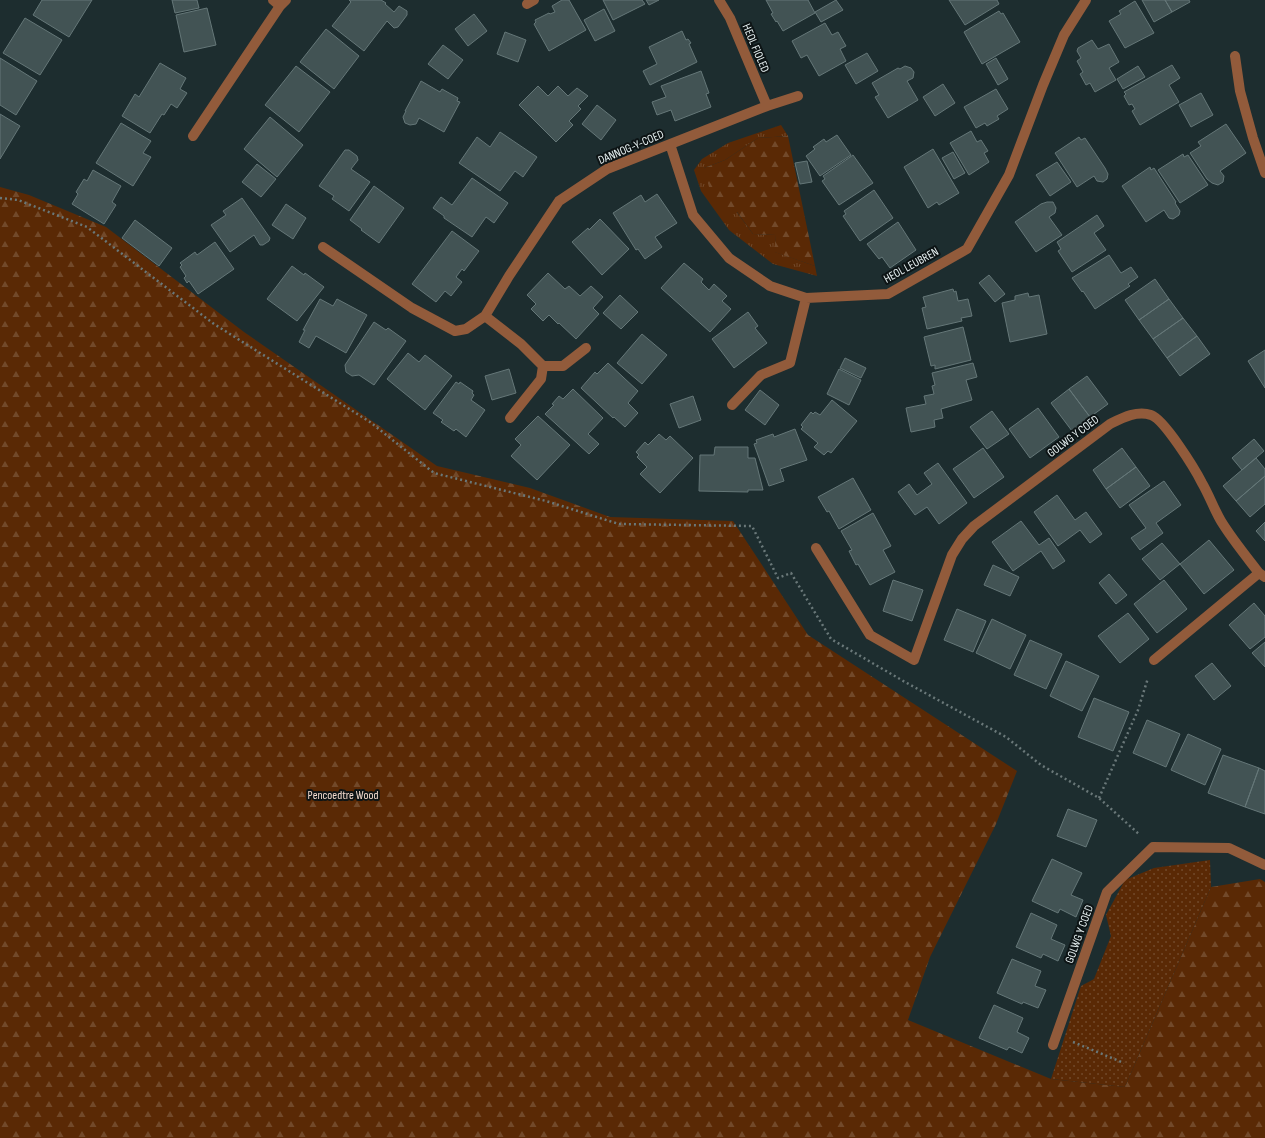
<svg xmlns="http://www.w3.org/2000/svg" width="1265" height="1138" font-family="'Sofia Sans Condensed',sans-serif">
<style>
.grass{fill:url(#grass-tufts)}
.forest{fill:url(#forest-firs)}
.park{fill:url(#park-dots)}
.building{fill:#425354;stroke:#657778}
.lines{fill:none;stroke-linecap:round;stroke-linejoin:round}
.path{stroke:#6a7879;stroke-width:2.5;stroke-dasharray:2 3;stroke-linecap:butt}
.minor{stroke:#925b3b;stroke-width:10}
.labels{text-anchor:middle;stroke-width:4;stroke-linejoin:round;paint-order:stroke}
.street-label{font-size:12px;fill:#ebf5f6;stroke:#0d1415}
.park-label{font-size:12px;fill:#f4dccf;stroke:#0d1415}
</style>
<defs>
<pattern id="grass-tufts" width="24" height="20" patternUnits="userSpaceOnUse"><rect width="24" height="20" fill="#5a2905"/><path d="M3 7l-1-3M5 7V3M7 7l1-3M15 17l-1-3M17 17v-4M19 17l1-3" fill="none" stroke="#72492a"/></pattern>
<pattern id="forest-firs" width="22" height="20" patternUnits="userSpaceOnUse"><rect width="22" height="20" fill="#5a2905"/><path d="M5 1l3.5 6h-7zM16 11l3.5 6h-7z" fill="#72492a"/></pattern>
<pattern id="park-dots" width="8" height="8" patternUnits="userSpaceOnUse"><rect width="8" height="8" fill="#5a2905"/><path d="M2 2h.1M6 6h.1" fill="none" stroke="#72492a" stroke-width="1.8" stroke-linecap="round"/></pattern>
</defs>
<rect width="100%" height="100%" fill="#1d2d2f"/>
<path class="grass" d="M 781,125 L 788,136 L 758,138 L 725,160 L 704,168 L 753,234 L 776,235 L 775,252 L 815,266 L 817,276 L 773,264 L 729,230 L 701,191 L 694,170 L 702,159 L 728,143 Z"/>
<path class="forest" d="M 788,136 L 815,266 L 774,252 L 776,235 L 753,234 L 737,212 L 724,212 L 706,195 L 709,187 L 704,168 L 725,160 L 758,138 Z
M 0,187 L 29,195 L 106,227 L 244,332 L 437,466 L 530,488 L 610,517 L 733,521 L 808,635 L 1017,771 L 996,824 L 930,957 L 908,1020 L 1051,1079 L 1125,1087 L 1211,887 L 1260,879 L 1265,882 L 1265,1138 L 0,1138 Z"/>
<path class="park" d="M 1210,860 L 1211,887 L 1125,1087 L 1051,1079 L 1081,986 L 1094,979 L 1111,936 L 1106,915 L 1125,880 L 1154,868 Z"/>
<path class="building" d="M 42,0 L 92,0 L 69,37 L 33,15 Z
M 172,0 L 197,0 L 199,8 L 175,13 Z
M 349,0 L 381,0 L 386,3 L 385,4 L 394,12 L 399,6 L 407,11 L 407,15 L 398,27 L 394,28 L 387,21 L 364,51 L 332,26 L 351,2 Z
M 562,0 L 569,0 L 586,30 L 549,51 L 534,24 L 536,22 L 535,20 L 549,13 L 550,14 L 555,12 L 552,6 Z
M 603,0 L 642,0 L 645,4 L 613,20 Z
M 646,0 L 659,0 L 649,5 Z
M 766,0 L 808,0 L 815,13 L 783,31 L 777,21 L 776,22 L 771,14 L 773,13 Z
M 836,0 L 843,10 L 821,22 L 815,12 Z
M 949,0 L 997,0 L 999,4 L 965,25 Z
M 1142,0 L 1165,0 L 1172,12 L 1154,22 Z
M 1165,0 L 1189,0 L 1190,2 L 1172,12 Z
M 1135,1 L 1154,33 L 1125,48 L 1109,21 L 1121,14 L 1119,11 Z
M 207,8 L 216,45 L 184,52 L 176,15 Z
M 604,9 L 615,31 L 595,41 L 584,20 Z
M 999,11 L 1001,14 L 1003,13 L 1020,42 L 982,64 L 964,32 Z
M 474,14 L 487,31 L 468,46 L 455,29 Z
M 25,18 L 62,40 L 40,75 L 3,53 Z
M 825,23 L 832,35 L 838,32 L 846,46 L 840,49 L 846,61 L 819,76 L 807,55 L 801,58 L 792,41 Z
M 326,29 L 359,56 L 334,89 L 300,62 Z
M 682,31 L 686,40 L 688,39 L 691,43 L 689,44 L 697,62 L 650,85 L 643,71 L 657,64 L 649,47 Z
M 505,32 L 526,40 L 518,62 L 497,54 Z
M 1092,40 L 1098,49 L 1109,44 L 1119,62 L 1109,68 L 1116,80 L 1095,92 L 1090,83 L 1086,85 L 1080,74 L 1083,72 L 1077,61 L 1081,58 L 1077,51 L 1078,48 Z
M 443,45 L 463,60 L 448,79 L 428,64 Z
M 867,53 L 878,71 L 856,84 L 845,65 Z
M 0,58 L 37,81 L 16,115 L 0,105 Z
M 996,58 L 1008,79 L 998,85 L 986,64 Z
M 160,63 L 186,78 L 180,89 L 187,93 L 177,108 L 171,104 L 164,115 L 162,114 L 150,133 L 122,116 L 135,94 L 139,97 Z
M 1172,65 L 1180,78 L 1169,85 L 1179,102 L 1140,125 L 1132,111 L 1135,109 L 1132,104 L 1129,105 L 1124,96 L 1126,94 L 1124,92 Z
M 296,66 L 330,92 L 299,132 L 265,105 Z
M 905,66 L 911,68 L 914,72 L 913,78 L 907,81 L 918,100 L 888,118 L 875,97 L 879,95 L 872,83 L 898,68 L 900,69 Z
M 1138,66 L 1145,77 L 1123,89 L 1117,79 Z
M 701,71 L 709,93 L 706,94 L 711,107 L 675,121 L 671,110 L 657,115 L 652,102 L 666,97 L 661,86 Z
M 421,81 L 440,92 L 442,89 L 458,98 L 457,101 L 460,102 L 444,132 L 419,118 L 416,124 L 410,125 L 405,123 L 403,117 L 406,111 L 405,111 Z
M 943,84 L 955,103 L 935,116 L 923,97 Z
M 538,86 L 548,96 L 558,86 L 568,96 L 577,88 L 588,96 L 578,106 L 581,109 L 569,121 L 573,125 L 556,142 L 519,105 Z
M 996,89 L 1008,109 L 997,116 L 999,119 L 987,126 L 985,123 L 976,128 L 964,107 Z
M 1201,93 L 1213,115 L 1191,127 L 1179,105 Z
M 597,105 L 616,120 L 601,140 L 582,124 Z
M 0,114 L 20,126 L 0,159 Z
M 270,117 L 303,145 L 277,177 L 244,149 Z
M 121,123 L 151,141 L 143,153 L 151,157 L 133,186 L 96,163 Z
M 1226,124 L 1246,153 L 1220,171 L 1224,176 L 1223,182 L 1218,185 L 1212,183 L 1207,179 L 1190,153 L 1201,146 L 1198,142 Z
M 971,131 L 977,142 L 981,140 L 988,151 L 984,153 L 989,162 L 969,175 L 950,143 Z
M 500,132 L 537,157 L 523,177 L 515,171 L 500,191 L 459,163 L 477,137 L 490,147 Z
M 837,135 L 851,155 L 820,176 L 806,156 L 815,149 L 813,147 L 824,139 L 826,142 Z
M 1079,137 L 1081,140 L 1085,138 L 1105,168 L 1108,174 L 1107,179 L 1103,182 L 1097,181 L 1094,176 L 1077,187 L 1055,153 Z
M 933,149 L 959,193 L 939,205 L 937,202 L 928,208 L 904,167 Z
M 345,150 L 349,150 L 357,156 L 358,160 L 351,169 L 370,182 L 349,211 L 332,199 L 334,196 L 319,186 Z
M 953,152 L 965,173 L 954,179 L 942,158 Z
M 1183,154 L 1184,157 L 1188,155 L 1208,185 L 1180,203 L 1158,170 Z
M 853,155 L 873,183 L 839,205 L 822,181 L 825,179 L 823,176 Z
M 807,161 L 812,182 L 800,184 L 795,163 Z
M 1057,162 L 1071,182 L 1050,196 L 1036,175 Z
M 257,164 L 276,179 L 261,197 L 242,182 Z
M 1150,167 L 1151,170 L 1154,168 L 1176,202 L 1175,203 L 1180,211 L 1179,215 L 1173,219 L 1169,218 L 1164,210 L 1146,222 L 1122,186 Z
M 93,170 L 121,186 L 112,202 L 116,205 L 104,224 L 72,204 L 78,194 L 76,192 L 84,179 L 87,181 Z
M 472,178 L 508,203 L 494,223 L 486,217 L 472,237 L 444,218 L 444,216 L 433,208 L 441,197 L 452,205 Z
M 374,186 L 404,208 L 379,243 L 361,230 L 362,229 L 350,220 Z
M 874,190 L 893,218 L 860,241 L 843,216 L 846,214 L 844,211 Z
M 657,194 L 677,223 L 655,237 L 662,247 L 645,259 L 638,249 L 636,250 L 613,213 L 641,195 L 645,202 Z
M 242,198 L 270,238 L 269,241 L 263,245 L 260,245 L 254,235 L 230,252 L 211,225 L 226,215 L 223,211 Z
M 1047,202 L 1053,202 L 1056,208 L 1055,213 L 1049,217 L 1062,235 L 1036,252 L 1015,222 L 1041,204 Z
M 286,204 L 306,218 L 293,239 L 272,225 Z
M 1097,215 L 1104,226 L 1094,233 L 1106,250 L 1072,272 L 1058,251 L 1061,249 L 1057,242 Z
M 600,219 L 629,249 L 602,275 L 572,242 L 588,228 L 589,230 Z
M 135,220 L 172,248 L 159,266 L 122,238 Z
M 898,222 L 916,250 L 890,268 L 882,257 L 879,259 L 867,244 Z
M 452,231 L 479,251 L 464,271 L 462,269 L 456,277 L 462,282 L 451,296 L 445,291 L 436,302 L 412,284 Z
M 215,242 L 234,269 L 198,294 L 189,281 L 187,283 L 184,278 L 186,276 L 180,267 L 182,265 L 180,263 L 195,252 L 197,255 Z
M 1109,255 L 1121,273 L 1131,267 L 1138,277 L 1128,284 L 1130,286 L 1095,309 L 1083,291 L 1082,292 L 1072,278 Z
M 684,263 L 703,279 L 701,282 L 709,290 L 714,284 L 727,296 L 722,301 L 731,309 L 710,332 L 661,288 Z
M 292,266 L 304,275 L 305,273 L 324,287 L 297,321 L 267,299 Z
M 548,273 L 565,289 L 569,286 L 580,296 L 591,286 L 603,297 L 593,308 L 599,314 L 576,339 L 559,323 L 558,324 L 549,315 L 543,321 L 531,309 L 536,304 L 527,295 Z
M 989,275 L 1005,294 L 995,302 L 979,283 Z
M 1155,279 L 1169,299 L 1139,320 L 1125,300 Z
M 953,289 L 954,292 L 956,291 L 958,301 L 968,299 L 972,316 L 961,318 L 962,321 L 927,329 L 922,308 L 926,307 L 923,297 Z
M 1028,293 L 1029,297 L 1039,295 L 1047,334 L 1010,342 L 1002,303 L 1015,300 L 1015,296 Z
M 620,295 L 638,312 L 621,329 L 603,313 Z
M 320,299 L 333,306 L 337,299 L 367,315 L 346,353 L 316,336 L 309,348 L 299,342 L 305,330 L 303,330 Z
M 1169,299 L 1183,318 L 1153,339 L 1139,320 Z
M 748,312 L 758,326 L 755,328 L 767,343 L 734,368 L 712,339 Z
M 1183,318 L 1197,336 L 1167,358 L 1153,339 Z
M 374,322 L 386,330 L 388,328 L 406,341 L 374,385 L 359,375 L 352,376 L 346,372 L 345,365 Z
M 963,327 L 971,360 L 935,369 L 935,365 L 931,366 L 924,337 Z
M 642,334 L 667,355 L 642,384 L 617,363 Z
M 1197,336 L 1210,354 L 1180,376 L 1167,358 Z
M 1265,350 L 1265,388 L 1248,361 Z
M 408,353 L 419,362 L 425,355 L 452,376 L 425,410 L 387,379 Z
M 845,358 L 866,368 L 861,378 L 840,368 Z
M 608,363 L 638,391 L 628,403 L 638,413 L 625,427 L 614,417 L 613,418 L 581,388 L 595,372 L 597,374 Z
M 973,363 L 977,377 L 966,380 L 972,400 L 941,409 L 943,418 L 934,420 L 935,427 L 911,432 L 906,408 L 926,404 L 924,396 L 934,394 L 932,386 L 935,385 L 932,373 Z
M 509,369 L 516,393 L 492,400 L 485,376 Z
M 839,369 L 861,380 L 849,405 L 827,394 Z
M 1087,376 L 1108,404 L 1090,417 L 1069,389 Z
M 456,382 L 459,384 L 460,382 L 473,391 L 472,393 L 474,395 L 471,400 L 485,410 L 466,437 L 456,429 L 454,431 L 441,422 L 443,420 L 433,413 Z
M 573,389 L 603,418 L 588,434 L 599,444 L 589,454 L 545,414 L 554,405 L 552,404 L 559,396 L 563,399 Z
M 1069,389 L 1090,417 L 1072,431 L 1051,403 Z
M 760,390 L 779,405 L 765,425 L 745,410 Z
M 693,396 L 701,420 L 679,428 L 670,404 Z
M 832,400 L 857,421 L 831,453 L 828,451 L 824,455 L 814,447 L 818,443 L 801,429 L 803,427 L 801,425 L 811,412 L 813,414 L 815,412 L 820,415 Z
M 1038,408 L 1059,437 L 1030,458 L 1009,429 Z
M 992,411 L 1009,434 L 987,449 L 970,427 Z
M 538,416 L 570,445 L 537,480 L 511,456 L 521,445 L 515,439 Z
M 795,429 L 807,460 L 780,469 L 784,481 L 769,486 L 754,444 L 757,443 L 756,440 L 773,434 L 774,437 Z
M 659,434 L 666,440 L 670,436 L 693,458 L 660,493 L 640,474 L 647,467 L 637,457 L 639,455 L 636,452 L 645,442 L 648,445 Z
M 1254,439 L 1264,451 L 1242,470 L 1232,458 Z
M 715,447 L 748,447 L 748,458 L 755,458 L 763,490 L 748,490 L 748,492 L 699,491 L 700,455 L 714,455 Z
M 983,448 L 1004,477 L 974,498 L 953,469 Z
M 1122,448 L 1136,467 L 1106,489 L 1093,470 Z
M 1256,458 L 1265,469 L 1265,476 L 1236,501 L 1223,486 Z
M 938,463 L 967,503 L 939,524 L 927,507 L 915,515 L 898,492 L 909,484 L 917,495 L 932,484 L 924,473 Z
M 1136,467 L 1150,486 L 1120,508 L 1106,489 Z
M 1265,476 L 1265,504 L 1250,517 L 1236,501 Z
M 853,478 L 871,510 L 839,529 L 829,511 L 827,512 L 818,497 Z
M 1164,481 L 1181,505 L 1156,523 L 1163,533 L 1140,550 L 1131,538 L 1146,528 L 1129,505 Z
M 1057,495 L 1075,520 L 1086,512 L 1102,534 L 1090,543 L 1080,530 L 1058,546 L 1034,512 Z
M 873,513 L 891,546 L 883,550 L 895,572 L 870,585 L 858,564 L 856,565 L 849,551 L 852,550 L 841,531 Z
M 1021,521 L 1039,545 L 1049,538 L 1065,561 L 1053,569 L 1041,551 L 1013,571 L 992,542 Z
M 1265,522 L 1265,541 L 1256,531 Z
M 1209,540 L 1234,570 L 1204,594 L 1180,564 Z
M 1162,543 L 1180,564 L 1160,580 L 1142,559 Z
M 993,565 L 1019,577 L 1010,596 L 984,585 Z
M 1109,574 L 1127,595 L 1116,604 L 1099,583 Z
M 893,580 L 923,590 L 912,621 L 883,611 Z
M 1164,580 L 1187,609 L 1157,633 L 1134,604 Z
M 1254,603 L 1265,616 L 1265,637 L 1250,649 L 1229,625 Z
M 957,609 L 986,621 L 973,652 L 944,640 Z
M 1128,613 L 1149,639 L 1120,663 L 1098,636 Z
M 992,619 L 1026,635 L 1010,669 L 976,653 Z
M 1030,640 L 1062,654 L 1046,689 L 1014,675 Z
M 1265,642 L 1265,667 L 1252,653 Z
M 1066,661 L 1099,676 L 1082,711 L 1050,696 Z
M 1212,663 L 1231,686 L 1214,700 L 1195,676 Z
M 1094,698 L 1129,712 L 1113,751 L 1078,737 Z
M 1147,720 L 1180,734 L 1166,767 L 1133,753 Z
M 1188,734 L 1221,749 L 1205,785 L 1171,770 Z
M 1223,755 L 1259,768 L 1245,807 L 1208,793 Z
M 1259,768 L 1265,771 L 1265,814 L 1245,807 Z
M 1068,809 L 1097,820 L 1086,847 L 1057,836 Z
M 1052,859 L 1082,873 L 1071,895 L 1083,900 L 1076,917 L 1060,909 L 1058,913 L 1032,901 Z
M 1031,913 L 1057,925 L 1051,939 L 1065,945 L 1058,961 L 1043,954 L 1041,958 L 1016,947 Z
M 1012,959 L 1041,971 L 1035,986 L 1046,990 L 1038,1008 L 1023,1002 L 1022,1004 L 997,993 Z
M 994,1005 L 1023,1018 L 1017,1032 L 1029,1038 L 1022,1053 L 1009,1047 L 1007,1050 L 979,1038 Z"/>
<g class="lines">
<path class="path" d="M 0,198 L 18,200 L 87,227 L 214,324 L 370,422 L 434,473 L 546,501 L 619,524 L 752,526 L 778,578 L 791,573 L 831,639 L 905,682 L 1006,737 L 1041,765 L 1099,798 L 1140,835
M 1099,798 L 1138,710 L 1148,678
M 1073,1042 L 1124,1063"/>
<path class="minor" d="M 273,0 L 280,6 L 286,0
M 719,0 L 730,18 L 767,106
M 527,4 L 534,0
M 1235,56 L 1240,91 L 1253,138 L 1265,173
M 193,136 L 280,6
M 670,144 L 693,215 L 729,258 L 770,286 L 806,298 L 888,294 L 967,249 L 1009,175 L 1043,85 L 1064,35 L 1086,0
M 323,247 L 412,308 L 455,331 L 466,329 L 485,316
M 543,366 L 563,366 L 586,348
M 732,405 L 761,375 L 790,363 L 806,298
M 510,418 L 541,379 L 543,366 L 521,344 L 485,316 L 509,276 L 559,201 L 607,169 L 767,106 L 798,96
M 816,548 L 870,635 L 914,660 L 952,555 L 962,539 L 974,526 L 1110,424 C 1122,418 1137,410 1151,415 C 1164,419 1195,469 1202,483 C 1209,495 1214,509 1221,521 C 1232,539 1246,556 1259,573 L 1265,577
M 1154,660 L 1259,573
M 1053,1045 L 1107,892 L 1153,847 L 1229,848 L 1265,865"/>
</g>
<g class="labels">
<g class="street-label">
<text transform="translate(756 48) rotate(67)" y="4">HEOL FIOLED</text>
<text transform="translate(631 147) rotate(-23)" y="4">DANNOG-Y-COED</text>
<text transform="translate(911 265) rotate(-29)" y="4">HEOL LEUBREN</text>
<text transform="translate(1073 436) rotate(-37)" y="4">GOLWG Y COED</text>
<text transform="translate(1079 934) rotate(-70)" y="4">GOLWG Y COED</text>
</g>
<g class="park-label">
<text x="343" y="799">Pencoedtre Wood</text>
</g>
</g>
</svg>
